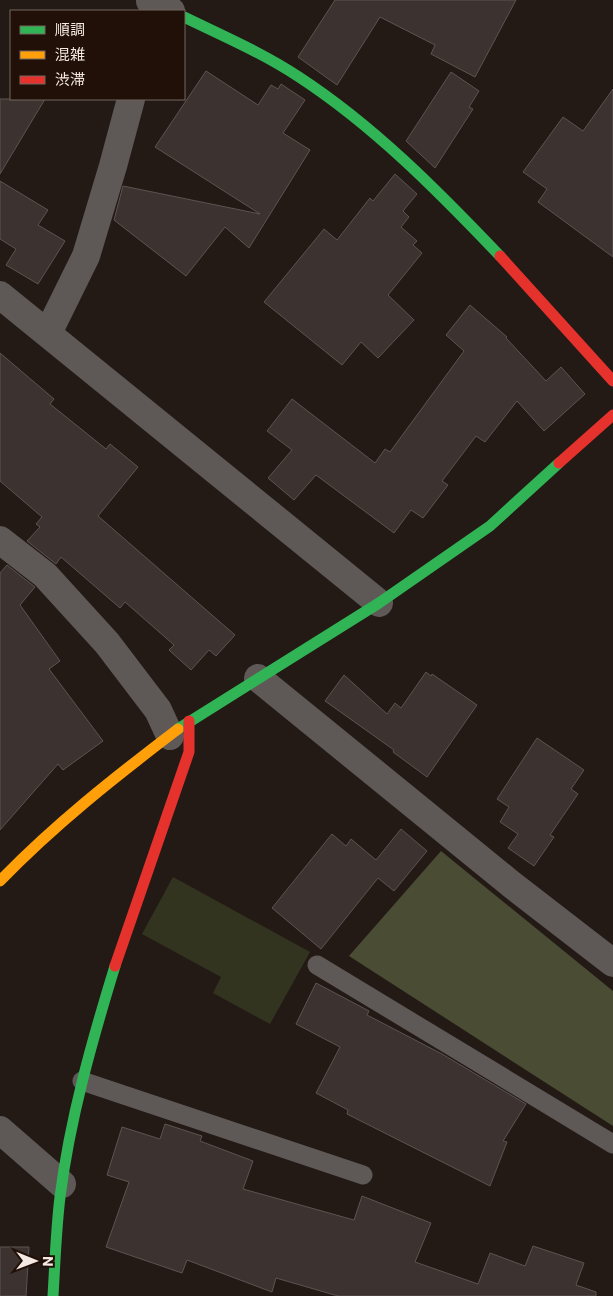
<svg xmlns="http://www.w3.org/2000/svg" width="613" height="1296" font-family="Commissioner,'Noto Sans JP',sans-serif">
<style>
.green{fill:#333420}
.forest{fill:#4a4c34}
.building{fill:#3c3230;stroke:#5d5452}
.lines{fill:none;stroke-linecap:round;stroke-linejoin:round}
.lane{stroke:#5e5957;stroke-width:19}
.street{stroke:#5e5957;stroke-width:28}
.fast{stroke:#30b455;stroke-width:11}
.slow{stroke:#ff9f0a;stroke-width:11}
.jam{stroke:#e5322d;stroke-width:11}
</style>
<rect width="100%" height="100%" fill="#231a16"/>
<path class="green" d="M 173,877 L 310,952 L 270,1024 L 213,993 L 221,977 L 142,934 Z"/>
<path class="forest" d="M 441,851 L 613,991 L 613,1126 L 349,956 Z"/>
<path class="building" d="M 335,0 L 516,0 L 475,77 L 431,54 L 435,45 L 380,17 L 337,85 L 298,57 Z
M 206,71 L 258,105 L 271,85 L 278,89 L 281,84 L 305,100 L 283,133 L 310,150 L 249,248 L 225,227 L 186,276 L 114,220 L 123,186 L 260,214 L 155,147 Z
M 451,72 L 479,91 L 469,107 L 473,109 L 435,168 L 406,141 Z
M 613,89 L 613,257 L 538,202 L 547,189 L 523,172 L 563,117 L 583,131 Z
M 0,99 L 45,99 L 0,174 Z
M 395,174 L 417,194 L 403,211 L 409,217 L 401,227 L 417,241 L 413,245 L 422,253 L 388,295 L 414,320 L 378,358 L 361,342 L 342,365 L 264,302 L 324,229 L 337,240 L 370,198 L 373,201 Z
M 0,181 L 48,210 L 38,225 L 65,241 L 38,284 L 6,265 L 16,249 L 0,239 Z
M 470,305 L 507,337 L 506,338 L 546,381 L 561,367 L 585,394 L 544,431 L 517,401 L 485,442 L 476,436 L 442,481 L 448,485 L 423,518 L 411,510 L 394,533 L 316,475 L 294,500 L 268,478 L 292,450 L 267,431 L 292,399 L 375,463 L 385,449 L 390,452 L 464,351 L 446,335 Z
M 0,353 L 54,399 L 50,404 L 106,449 L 110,444 L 138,467 L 98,516 L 235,635 L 216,656 L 209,650 L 191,670 L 169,650 L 174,645 L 125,602 L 120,608 L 61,557 L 56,564 L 27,541 L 40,527 L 36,524 L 42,517 L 0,481 Z
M 7,565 L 35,587 L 20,605 L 60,661 L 49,669 L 103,741 L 63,770 L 58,764 L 0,830 L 0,573 Z
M 426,672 L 431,676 L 432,674 L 477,705 L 427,777 L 393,752 L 394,750 L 325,701 L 344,675 L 387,714 L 395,703 L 401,708 Z
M 537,738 L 584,770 L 571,789 L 578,794 L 550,835 L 554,837 L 534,866 L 508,848 L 518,834 L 500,822 L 509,807 L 497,799 Z
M 401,829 L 427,851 L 394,891 L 378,878 L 321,949 L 272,908 L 332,834 L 346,846 L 351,839 L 376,860 Z
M 316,983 L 369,1011 L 367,1015 L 442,1054 L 526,1104 L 503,1141 L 507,1142 L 490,1186 L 347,1114 L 348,1110 L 316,1093 L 340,1047 L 296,1024 Z
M 165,1124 L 202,1136 L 200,1141 L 253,1161 L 243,1189 L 354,1220 L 362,1196 L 431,1223 L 415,1262 L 478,1284 L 490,1253 L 525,1266 L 533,1246 L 584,1263 L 576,1285 L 596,1292 L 596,1296 L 338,1296 L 276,1278 L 272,1292 L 187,1260 L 182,1273 L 106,1247 L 129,1182 L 107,1175 L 122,1127 L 160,1139 Z
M 0,1247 L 29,1247 L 26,1296 L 0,1296 Z"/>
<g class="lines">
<path class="lane" d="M 317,965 L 613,1144
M 82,1081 L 363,1175"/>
<path class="street" d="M 150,1 L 171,11
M 0,295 L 379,603
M 48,333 L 86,256 L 113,166 L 131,99
M 0,540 L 45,575 L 107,643 L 158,710 L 170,736
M 258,678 L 511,884 L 613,963
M 0,1130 L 62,1184"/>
<path class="fast" d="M 184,17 C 223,36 263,53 299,77 C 374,126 438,191 500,256
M 178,729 L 379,603 L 490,526 L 559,463
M 53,1296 C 55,1263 56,1230 60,1197 C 70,1118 92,1041 115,966"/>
<path class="slow" d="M 0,881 C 54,825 115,777 178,729"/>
<path class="jam" d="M 500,256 L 613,381
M 559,463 L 613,415
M 115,966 L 189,752 L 189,721"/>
</g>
<rect x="10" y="10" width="175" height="90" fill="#201007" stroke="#75675f"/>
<rect x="20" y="26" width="25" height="8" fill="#30b455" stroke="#75675f"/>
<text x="55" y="35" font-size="15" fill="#f5e9e3">順調</text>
<rect x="20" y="51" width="25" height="8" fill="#ff9f0a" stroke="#75675f"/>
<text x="55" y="60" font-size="15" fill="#f5e9e3">混雑</text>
<rect x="20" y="76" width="25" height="8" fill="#e5322d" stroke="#75675f"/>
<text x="55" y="85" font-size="15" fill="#f5e9e3">渋滞</text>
<g transform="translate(35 1261) rotate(91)" stroke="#201007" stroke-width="4" paint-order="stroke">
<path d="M0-4L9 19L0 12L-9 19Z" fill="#f5e9e3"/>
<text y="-8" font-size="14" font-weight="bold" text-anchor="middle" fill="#f5e9e3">N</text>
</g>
</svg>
